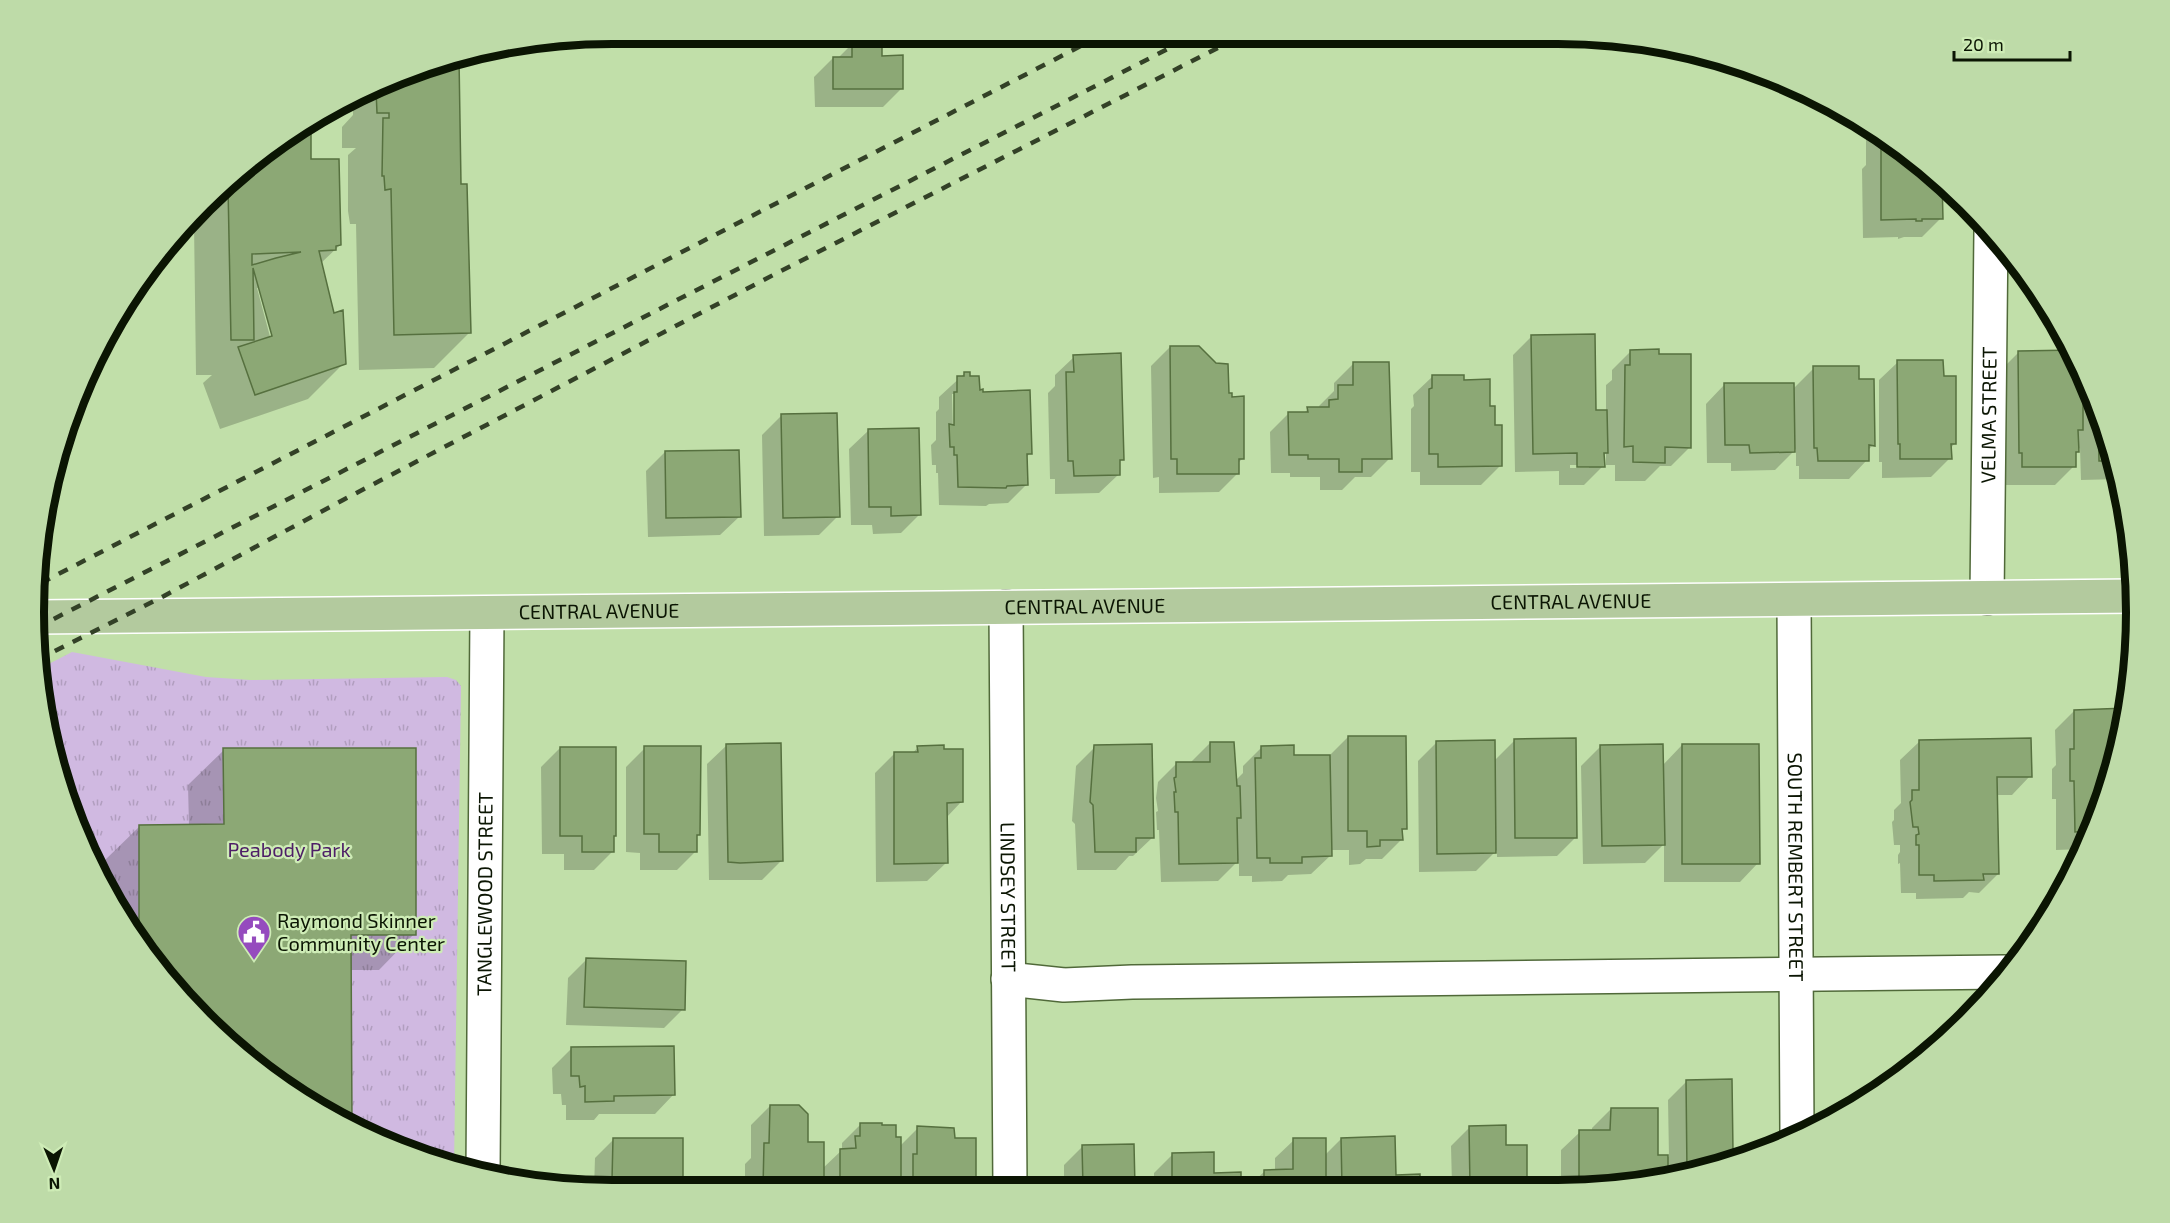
<svg xmlns="http://www.w3.org/2000/svg" width="2170" height="1223" font-family="'Exo 2',sans-serif">
<style>
.grass{fill:url(#grass-tufts)}
.shadow{fill:#0003;fill-rule:evenodd}
.building{fill:#8ca875;stroke:#56703f;stroke-width:1.5;fill-rule:evenodd}
.lines{fill:none;stroke-linecap:round;stroke-linejoin:round}
.minor-casing{stroke:#506939;stroke-width:36}
.major-casing{stroke:#fff;stroke-width:36}
.minor{stroke:#fff;stroke-width:33}
.major{stroke:#b3ca9e;stroke-width:33}
.rail{stroke:#334127;stroke-width:4.5;stroke-dasharray:10 10;stroke-linecap:butt}
.labels{text-anchor:middle;stroke-width:4.5;stroke-linejoin:round;paint-order:stroke}
.street-label{font-size:20px;fill:#0b1503;stroke:#ceecb6}
.park-label{font-size:20px;fill:#4e2067;stroke:#ceecb6}
.poi-label{font-size:20px;fill:#0b1503;stroke:#ceecb6;text-anchor:start}
.rim{fill:none;stroke:#0b1503;stroke-width:8}
</style>
<defs>
<pattern id="grass-tufts" width="24" height="20" patternUnits="userSpaceOnUse" patternTransform="scale(1.5)"><rect width="24" height="20" fill="#d0b9e1"/><path d="M3 7l-1-3M5 7V3M7 7l1-3M15 17l-1-3M17 17v-4M19 17l1-3" fill="none" stroke="#b19ebf"/></pattern>
</defs>
<rect width="100%" height="100%" fill="#c1dfa9"/>
<path class="grass" d="M 72,652 L 206,677 L 251,680 L 447,677 L 456,680 L 461,686 L 454,1167 L 322,1112 L 176,993 L 77,833 L 39,669 Z"/>
<path class="shadow" d="M 853,43 L 880,57 L 902,88 L 883,107 L 815,107 L 814,77 L 833,58 L 838,58 Z
M 457,58 L 460,186 L 469,333 L 434,368 L 359,370 L 356,224 L 350,224 L 348,211 L 348,155 L 356,148 L 342,148 L 342,127 L 353,115 L 353,102 L 426,64 Z
M 309,126 L 310,161 L 340,245 L 320,264 L 344,363 L 308,399 L 220,429 L 203,383 L 212,375 L 196,375 L 194,223 L 260,152 ZM 257,288 L 260,288 L 275,343 L 272,344 Z
M 1873,128 L 1941,177 L 1941,218 L 1922,237 L 1904,237 L 1898,239 L 1898,237 L 1863,238 L 1862,169 L 1866,165 L 1866,135 Z
M 1532,336 L 1594,412 L 1606,412 L 1606,385 L 1612,380 L 1612,370 L 1631,351 L 1657,356 L 1690,447 L 1671,466 L 1660,466 L 1645,481 L 1615,481 L 1615,465 L 1606,465 L 1606,453 L 1603,456 L 1603,466 L 1584,485 L 1559,485 L 1559,471 L 1515,472 L 1513,355 ZM 1570,465 L 1589,465 L 1589,468 L 1570,468 Z
M 1170,347 L 1227,394 L 1243,458 L 1237,464 L 1238,473 L 1219,492 L 1159,493 L 1159,477 L 1153,478 L 1151,366 Z
M 2075,351 L 2077,356 L 2077,363 L 2079,361 L 2117,462 L 2120,479 L 2081,480 L 2080,448 L 2074,454 L 2074,466 L 2055,485 L 2003,485 L 2000,371 L 2019,352 Z
M 1074,357 L 1122,459 L 1118,463 L 1118,475 L 1099,493 L 1055,494 L 1055,479 L 1050,479 L 1048,393 L 1055,386 L 1055,375 Z
M 1898,362 L 1942,377 L 1955,443 L 1950,449 L 1950,458 L 1931,477 L 1882,478 L 1882,462 L 1879,462 L 1879,380 Z
M 1353,364 L 1390,458 L 1371,477 L 1355,477 L 1342,490 L 1320,490 L 1320,477 L 1290,477 L 1290,473 L 1271,473 L 1270,432 L 1289,413 L 1304,413 L 1308,409 L 1320,409 L 1319,406 L 1334,391 L 1334,383 Z
M 1814,368 L 1857,380 L 1873,445 L 1867,451 L 1867,460 L 1849,479 L 1799,479 L 1799,466 L 1796,466 L 1796,449 L 1775,470 L 1731,471 L 1731,463 L 1707,463 L 1706,404 L 1724,385 L 1793,389 Z
M 964,374 L 1030,453 L 1026,458 L 1027,484 L 1008,503 L 989,504 L 986,506 L 939,505 L 938,473 L 936,473 L 936,465 L 932,465 L 931,445 L 936,440 L 936,412 L 939,409 L 939,397 ZM 952,394 L 955,394 L 956,432 L 953,432 Z
M 1432,377 L 1463,381 L 1489,408 L 1500,466 L 1481,485 L 1420,485 L 1420,472 L 1411,472 L 1411,409 L 1414,406 L 1413,395 Z
M 781,416 L 838,516 L 819,535 L 764,536 L 762,435 Z
M 868,431 L 920,514 L 901,533 L 873,534 L 872,525 L 851,525 L 849,449 Z
M 665,452 L 739,517 L 720,535 L 648,537 L 646,471 Z
M 2127,710 L 2106,798 L 2083,849 L 2056,850 L 2056,799 L 2052,799 L 2052,769 L 2056,765 L 2055,730 L 2074,711 Z
M 1348,737 L 1405,828 L 1401,832 L 1401,840 L 1382,859 L 1366,859 L 1360,864 L 1349,865 L 1349,850 L 1330,850 L 1330,856 L 1311,874 L 1288,875 L 1282,881 L 1252,882 L 1252,876 L 1239,876 L 1239,860 L 1218,881 L 1161,882 L 1159,830 L 1157,830 L 1156,812 L 1158,811 L 1156,798 L 1158,782 L 1176,764 L 1191,762 L 1210,743 L 1235,781 L 1243,773 L 1243,766 L 1262,747 L 1292,757 L 1329,756 Z
M 1515,740 L 1576,837 L 1557,856 L 1497,857 L 1497,850 L 1476,871 L 1419,872 L 1418,761 L 1437,742 L 1493,762 Z
M 1919,742 L 2030,776 L 2012,795 L 1996,795 L 1998,874 L 1979,893 L 1969,892 L 1963,898 L 1916,899 L 1916,893 L 1901,893 L 1900,863 L 1898,864 L 1898,855 L 1900,852 L 1900,845 L 1894,845 L 1892,822 L 1894,820 L 1894,810 L 1901,803 L 1900,760 Z
M 1682,745 L 1758,863 L 1740,882 L 1664,882 L 1664,844 L 1645,863 L 1583,864 L 1581,766 L 1600,747 L 1662,766 Z
M 726,746 L 781,861 L 762,880 L 709,880 L 707,764 Z
M 918,747 L 962,801 L 946,818 L 946,863 L 927,881 L 876,882 L 875,773 L 894,754 L 912,754 Z
M 1095,747 L 1152,838 L 1133,856 L 1129,856 L 1116,870 L 1077,870 L 1075,824 L 1072,821 L 1076,766 Z
M 560,748 L 613,837 L 613,851 L 594,870 L 564,870 L 564,854 L 542,854 L 541,767 Z
M 645,748 L 699,834 L 695,838 L 695,852 L 677,870 L 640,870 L 640,853 L 626,852 L 626,767 Z
M 224,750 L 414,934 L 379,970 L 350,970 L 350,1124 L 322,1112 L 176,993 L 104,876 L 104,861 L 140,826 L 189,826 L 188,785 Z
M 586,960 L 683,1009 L 664,1028 L 566,1025 L 568,978 Z
M 571,1049 L 673,1095 L 655,1114 L 599,1114 L 594,1120 L 566,1120 L 566,1105 L 562,1105 L 561,1094 L 553,1094 L 552,1068 Z
M 1687,1081 L 1731,1152 L 1745,1152 L 1745,1159 L 1634,1185 L 1561,1185 L 1561,1150 L 1580,1132 L 1592,1131 L 1592,1128 L 1611,1109 L 1657,1157 L 1669,1157 L 1668,1100 Z
M 770,1106 L 806,1143 L 822,1169 L 842,1150 L 842,1143 L 861,1124 L 894,1138 L 900,1146 L 918,1128 L 953,1139 L 975,1139 L 975,1187 L 745,1188 L 745,1164 L 751,1158 L 751,1125 Z
M 1470,1127 L 1505,1147 L 1525,1147 L 1525,1185 L 1452,1186 L 1451,1146 Z
M 614,1139 L 682,1140 L 681,1188 L 594,1189 L 595,1158 Z
M 1341,1139 L 1395,1176 L 1418,1186 L 1249,1186 L 1265,1171 L 1275,1171 L 1275,1158 L 1294,1140 L 1324,1156 Z
M 1083,1146 L 1133,1187 L 1064,1187 L 1064,1165 Z
M 1173,1154 L 1213,1174 L 1239,1174 L 1240,1186 L 1154,1187 L 1154,1173 Z"/>
<path class="building" d="M 852,42 L 882,42 L 882,56 L 903,55 L 903,89 L 833,89 L 833,57 L 852,57 Z
M 459,58 L 461,184 L 467,184 L 471,333 L 394,335 L 391,189 L 385,190 L 384,176 L 382,176 L 383,118 L 389,118 L 389,113 L 377,113 L 376,90 L 388,89 L 388,84 L 426,64 Z
M 311,125 L 311,159 L 339,159 L 341,245 L 336,246 L 336,250 L 319,251 L 334,313 L 343,310 L 346,364 L 255,395 L 238,347 L 272,336 L 253,268 L 254,340 L 231,340 L 228,186 L 260,152 ZM 301,252 L 276,258 L 252,265 L 252,254 Z
M 1885,137 L 1942,179 L 1943,219 L 1922,219 L 1922,221 L 1916,221 L 1916,219 L 1881,220 L 1881,149 L 1885,149 Z
M 1595,334 L 1596,410 L 1607,410 L 1608,453 L 1604,453 L 1605,467 L 1577,467 L 1577,453 L 1533,454 L 1531,335 Z
M 1170,346 L 1199,346 L 1216,363 L 1228,364 L 1229,393 L 1232,393 L 1232,397 L 1244,396 L 1244,459 L 1239,459 L 1239,474 L 1177,474 L 1177,459 L 1171,459 Z
M 1659,349 L 1659,354 L 1691,354 L 1691,448 L 1665,447 L 1665,463 L 1633,462 L 1633,446 L 1624,447 L 1625,365 L 1630,365 L 1630,350 Z
M 2074,350 L 2079,360 L 2079,393 L 2083,393 L 2083,430 L 2078,430 L 2079,452 L 2076,452 L 2076,467 L 2022,467 L 2022,453 L 2019,453 L 2018,351 Z
M 1121,353 L 1124,460 L 1120,460 L 1120,475 L 1074,476 L 1073,461 L 1068,461 L 1066,372 L 1074,372 L 1073,355 Z
M 1897,360 L 1943,360 L 1944,376 L 1956,376 L 1956,444 L 1951,444 L 1952,459 L 1900,459 L 1900,444 L 1898,444 Z
M 1353,362 L 1389,362 L 1392,459 L 1362,459 L 1362,472 L 1339,472 L 1339,459 L 1308,459 L 1308,455 L 1289,455 L 1288,412 L 1308,412 L 1307,407 L 1329,407 L 1329,400 L 1338,399 L 1338,385 L 1353,385 Z
M 1813,366 L 1859,366 L 1859,379 L 1874,379 L 1875,446 L 1869,445 L 1869,461 L 1818,461 L 1817,448 L 1814,448 Z
M 964,372 L 970,372 L 970,376 L 979,376 L 980,390 L 983,389 L 983,392 L 1030,390 L 1032,454 L 1027,454 L 1028,485 L 1007,486 L 1006,488 L 958,487 L 957,455 L 954,455 L 954,447 L 950,447 L 949,424 L 954,425 L 954,392 L 957,392 L 957,376 L 964,376 Z
M 1432,375 L 1464,375 L 1464,380 L 1490,379 L 1490,406 L 1495,406 L 1495,425 L 1502,425 L 1502,466 L 1438,467 L 1438,454 L 1429,454 L 1429,389 L 1432,388 Z
M 1724,383 L 1794,383 L 1795,452 L 1750,453 L 1749,445 L 1725,445 Z
M 2093,396 L 2117,461 L 2099,461 L 2098,421 L 2093,421 Z
M 837,413 L 840,517 L 783,518 L 781,414 Z
M 919,428 L 921,515 L 891,516 L 891,507 L 869,507 L 868,429 Z
M 739,450 L 741,517 L 666,518 L 665,451 Z
M 2127,708 L 2106,798 L 2091,831 L 2075,832 L 2074,781 L 2070,781 L 2070,749 L 2074,749 L 2074,710 Z
M 1348,736 L 1406,736 L 1407,829 L 1402,829 L 1403,840 L 1380,840 L 1380,846 L 1367,847 L 1367,831 L 1348,831 Z
M 1576,738 L 1577,838 L 1515,838 L 1514,739 Z
M 2031,738 L 2032,777 L 1997,777 L 1999,874 L 1983,874 L 1984,880 L 1934,881 L 1934,875 L 1919,875 L 1919,845 L 1916,845 L 1916,835 L 1919,834 L 1918,827 L 1913,827 L 1910,802 L 1912,800 L 1912,790 L 1919,790 L 1919,740 Z
M 1495,740 L 1496,853 L 1437,854 L 1436,741 Z
M 1210,742 L 1234,742 L 1237,786 L 1240,786 L 1241,818 L 1237,818 L 1238,863 L 1179,864 L 1178,812 L 1175,812 L 1174,792 L 1176,792 L 1174,778 L 1176,777 L 1176,762 L 1210,762 Z
M 781,743 L 783,861 L 740,863 L 728,862 L 726,744 Z
M 1152,744 L 1154,838 L 1136,838 L 1136,852 L 1095,852 L 1093,805 L 1090,802 L 1094,745 Z
M 1663,744 L 1665,845 L 1602,846 L 1600,745 Z
M 1682,744 L 1759,744 L 1760,864 L 1682,864 Z
M 944,745 L 944,749 L 963,749 L 963,802 L 947,803 L 948,863 L 894,864 L 894,752 L 918,752 L 917,746 Z
M 1294,745 L 1294,755 L 1330,755 L 1332,856 L 1302,857 L 1302,863 L 1270,863 L 1270,858 L 1257,858 L 1255,758 L 1261,758 L 1261,746 Z
M 644,746 L 701,746 L 700,835 L 697,835 L 697,852 L 659,852 L 659,834 L 644,834 Z
M 560,747 L 616,747 L 616,836 L 614,836 L 614,852 L 582,852 L 582,836 L 560,836 Z
M 223,748 L 416,748 L 416,935 L 351,935 L 352,1125 L 322,1112 L 179,995 L 179,986 L 172,986 L 139,933 L 139,825 L 224,824 Z
M 586,958 L 686,961 L 685,1010 L 584,1007 Z
M 674,1046 L 675,1095 L 614,1096 L 614,1101 L 585,1102 L 585,1086 L 580,1087 L 579,1076 L 571,1076 L 571,1047 Z
M 1732,1079 L 1733,1151 L 1746,1150 L 1746,1158 L 1687,1173 L 1686,1080 Z
M 770,1105 L 799,1105 L 808,1114 L 808,1142 L 824,1142 L 824,1188 L 763,1188 L 764,1143 L 769,1143 Z
M 1611,1108 L 1658,1108 L 1658,1155 L 1668,1155 L 1668,1177 L 1634,1185 L 1579,1185 L 1579,1130 L 1610,1130 Z
M 860,1123 L 882,1123 L 882,1125 L 896,1125 L 896,1137 L 901,1137 L 901,1188 L 840,1188 L 840,1149 L 856,1148 L 855,1136 L 860,1136 Z
M 1506,1125 L 1506,1145 L 1527,1145 L 1527,1185 L 1470,1186 L 1469,1126 Z
M 917,1126 L 954,1128 L 955,1138 L 976,1138 L 976,1187 L 913,1188 L 913,1154 L 917,1154 Z
M 1395,1136 L 1396,1175 L 1420,1174 L 1420,1186 L 1342,1186 L 1341,1138 Z
M 613,1138 L 683,1138 L 683,1188 L 628,1189 L 628,1181 L 612,1180 Z
M 1293,1138 L 1326,1138 L 1326,1186 L 1264,1186 L 1264,1170 L 1293,1169 Z
M 1134,1144 L 1135,1187 L 1083,1187 L 1082,1145 Z
M 1214,1152 L 1214,1173 L 1241,1172 L 1241,1186 L 1172,1187 L 1172,1153 Z"/>
<g class="lines">
<defs>
<g id="minor">
<path id="s1" d="M 1987,598 L 1991,231"/>
<path id="s2" d="M 1794,600 L 1797,1133"/>
<path id="s3" d="M 1006,607 L 1010,1187"/>
<path d="M 1008,979 L 1064,985 L 1132,982 L 2005,972"/>
<path id="s4" d="M 483,1174 L 487,613"/>
</g>
<g id="major">
<path id="s5" d="M 37,617 L 2135,596"/>
</g>
</defs>
<use href="#minor" class="minor-casing"/>
<use href="#major" class="major-casing"/>
<use href="#minor" class="minor"/>
<use href="#major" class="major"/>
<path class="rail" d="M 41,583 L 1104,34
M 36,628 L 1197,34
M 37,660 L 164,596 L 343,500 L 777,273 L 1245,34"/>
</g>
<defs>
<symbol id="civic-pin" viewBox="-11 -11 22 30"><path d="M0 17L-7.5 6A9.5 9.5 0 1 1 7.5 6Z" fill="#954bbe" stroke="#ceecb6"/><path d="M-.6-6.5H3V-4.5H.6V-3L4-1V1h2V6H-6V1h2V-1L-.6-3ZM-1.2 2.5V6h2.4V2.5Z" fill="#fff"/></symbol>
</defs>
<g fill-rule="evenodd">
<use href="#civic-pin" x="235" y="913" width="38" height="52"/>
</g>
<g class="labels">
<g class="street-label">
<text dy="7" stroke="none"><textPath href="#s1" startOffset="183">VELMA STREET</textPath></text>
<text dy="7" stroke="none"><textPath href="#s5" startOffset="1534">CENTRAL AVENUE</textPath></text>
<text dy="7" stroke="none"><textPath href="#s5" startOffset="1048">CENTRAL AVENUE</textPath></text>
<text dy="7" stroke="none"><textPath href="#s5" startOffset="562">CENTRAL AVENUE</textPath></text>
<text dy="7" stroke="none"><textPath href="#s2" startOffset="267">SOUTH REMBERT STREET</textPath></text>
<text dy="7" stroke="none"><textPath href="#s4" startOffset="280">TANGLEWOOD STREET</textPath></text>
<text dy="7" stroke="none"><textPath href="#s3" startOffset="290">LINDSEY STREET</textPath></text>
</g>
<g class="park-label">
<text x="289" y="857">Peabody Park</text>
</g>
<g class="poi-label">
<text x="277" y="928">Raymond Skinner<tspan x="277" dy="23">Community Center</tspan></text>
</g>
</g>
<path d="M0 0H2170V1223H0ZM612 44H1558A568 568 0 0 1 2126 612V612A568 568 0 0 1 1558 1180H612A568 568 0 0 1 44 612V612A568 568 0 0 1 612 44Z" fill="#bedba8" fill-rule="evenodd"/>
<path class="rim" d="M612 44H1558A568 568 0 0 1 2126 612V612A568 568 0 0 1 1558 1180H612A568 568 0 0 1 44 612V612A568 568 0 0 1 612 44Z"/>
<g transform="translate(54 1169) rotate(178)" stroke="#ceecb6" stroke-width="4.5" paint-order="stroke">
<path d="M0-4.5L10 22L0 15L-10 22Z" fill="#0b1503"/>
<text y="-9" font-size="16" font-weight="bold" text-anchor="middle" fill="#0b1503">N</text>
</g>
<path d="M1954 51v9h116v-9" fill="none" stroke="#0b1503" stroke-width="3"/>
<text x="1963" y="51" font-size="18" fill="#0b1503" stroke="#ceecb6" stroke-width="4.5" paint-order="stroke">20 m</text>
</svg>
